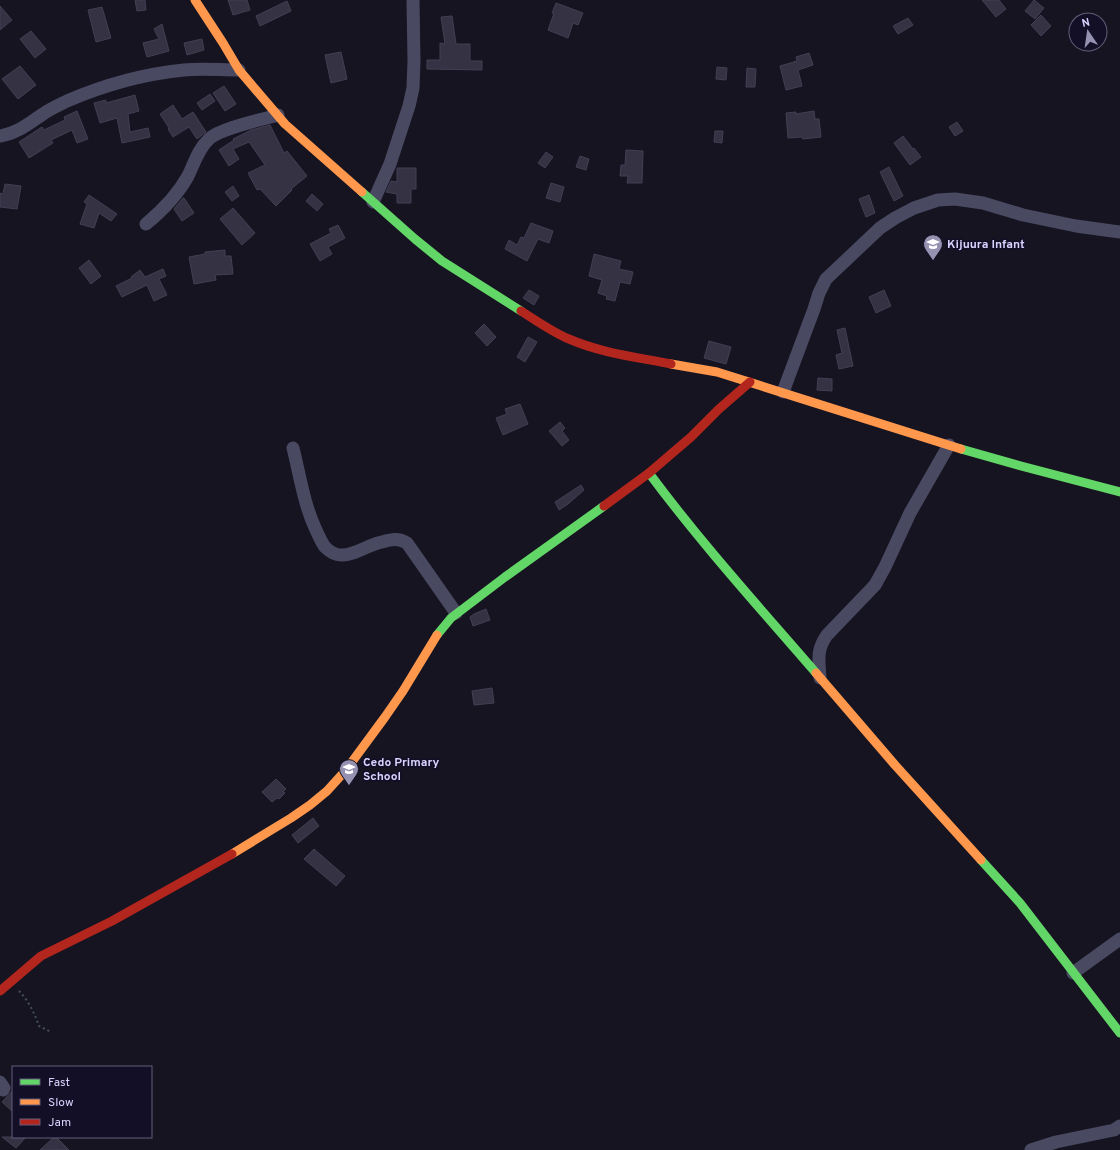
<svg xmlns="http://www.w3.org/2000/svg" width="1120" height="1150" font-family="Overpass,sans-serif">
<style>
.building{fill:#343243;stroke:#433f54}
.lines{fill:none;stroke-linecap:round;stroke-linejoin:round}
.path{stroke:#44505f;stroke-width:2;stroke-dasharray:2 3;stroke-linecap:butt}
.street{stroke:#4a4962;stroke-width:13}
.fast{stroke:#63d668;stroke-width:9}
.slow{stroke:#ff974d;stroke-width:9}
.jam{stroke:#b3261e;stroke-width:9}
.labels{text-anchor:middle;stroke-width:3.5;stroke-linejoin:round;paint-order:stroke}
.poi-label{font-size:12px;font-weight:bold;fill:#d9d4ff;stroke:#130f26;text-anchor:start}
</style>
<rect width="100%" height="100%" fill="#161421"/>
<path class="building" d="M 135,0 L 145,0 L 146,10 L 137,11 Z
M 228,0 L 247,0 L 250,10 L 233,15 Z
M 982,0 L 999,0 L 1006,9 L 996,17 Z
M 1034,0 L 1044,8 L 1035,19 L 1025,11 Z
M 287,1 L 291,11 L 260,26 L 256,16 Z
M 556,3 L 583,13 L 578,25 L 573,23 L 568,38 L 548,30 L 554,13 L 552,13 Z
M 0,6 L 12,20 L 0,30 Z
M 102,7 L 111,38 L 96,42 L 88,10 Z
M 1041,15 L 1051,26 L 1041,36 L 1031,25 Z
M 452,16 L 456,44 L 470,44 L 470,61 L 482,61 L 482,70 L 427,69 L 427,60 L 440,60 L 440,43 L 445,44 L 441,17 Z
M 908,18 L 913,25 L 898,34 L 893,26 Z
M 162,24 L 169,51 L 147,57 L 143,43 L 159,39 L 154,29 Z
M 31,31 L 46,49 L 35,58 L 20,39 Z
M 202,39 L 204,50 L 187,55 L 184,43 Z
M 341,52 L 347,79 L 331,83 L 325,55 Z
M 809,53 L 813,65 L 798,70 L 802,86 L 786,90 L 780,66 L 797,61 L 796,57 Z
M 20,66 L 36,85 L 18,99 L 2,79 Z
M 717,67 L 727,68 L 726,80 L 716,79 Z
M 747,68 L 756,69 L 755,87 L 746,87 Z
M 224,86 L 236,104 L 225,111 L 213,93 Z
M 210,94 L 215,101 L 202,110 L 197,103 Z
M 135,95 L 139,111 L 128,114 L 130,132 L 148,128 L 150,137 L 122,143 L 117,118 L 100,123 L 94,103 L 106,100 L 106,103 Z
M 173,105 L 182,119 L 193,112 L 206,132 L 197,139 L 189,127 L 173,137 L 168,129 L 169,128 L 160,114 Z
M 77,111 L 88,139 L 77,143 L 72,130 L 51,140 L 53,143 L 29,158 L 19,142 L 42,127 L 44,130 L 65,120 L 64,117 Z
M 814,111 L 815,119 L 819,119 L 821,137 L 803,139 L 802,137 L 788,138 L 786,113 L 796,112 L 796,114 Z
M 957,122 L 963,131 L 955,136 L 949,127 Z
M 270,125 L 284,153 L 287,151 L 307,176 L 291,189 L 292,190 L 276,206 L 260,189 L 257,190 L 248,173 L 265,165 L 249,142 L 233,149 L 239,159 L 229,166 L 219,150 L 234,140 L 233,139 L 251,130 Z
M 715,131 L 723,131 L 722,143 L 714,142 Z
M 903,136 L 913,149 L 914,148 L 921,157 L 910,165 L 894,143 Z
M 626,150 L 643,151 L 642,183 L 627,183 L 628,176 L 620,176 L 621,165 L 625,165 Z
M 546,152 L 553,157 L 545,168 L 538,163 Z
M 580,156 L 589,159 L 586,170 L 576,167 Z
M 889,167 L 903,196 L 894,201 L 880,172 Z
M 397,168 L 416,168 L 416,189 L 411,189 L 411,203 L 397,203 L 397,194 L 386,192 L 391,181 L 397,182 Z
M 551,183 L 564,187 L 560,202 L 546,198 Z
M 5,184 L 21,186 L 17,209 L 0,207 L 0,193 L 3,194 Z
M 233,186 L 239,196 L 232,201 L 225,192 Z
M 312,194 L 323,204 L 317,211 L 306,201 Z
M 89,195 L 117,214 L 111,221 L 99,213 L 94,228 L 80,224 L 87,204 L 84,202 Z
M 869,195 L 875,213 L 866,217 L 859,199 Z
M 183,198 L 184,198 L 194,213 L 182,221 L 174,209 Z
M 233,208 L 255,233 L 242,245 L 220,219 Z
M 531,223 L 553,231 L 549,243 L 538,239 L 527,261 L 505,249 L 509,240 L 517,245 L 521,237 L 524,238 Z
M 338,225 L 345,238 L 328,247 L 332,254 L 320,261 L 310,244 L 331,233 L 329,229 Z
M 225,250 L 225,256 L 231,256 L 233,274 L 215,275 L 216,280 L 194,284 L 189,257 L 205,254 L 205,252 Z
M 594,254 L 621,261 L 619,269 L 633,272 L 630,284 L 620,282 L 615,301 L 606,299 L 607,296 L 598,293 L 602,280 L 589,276 Z
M 89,260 L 101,276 L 91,284 L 79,268 Z
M 163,269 L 166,276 L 159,279 L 167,295 L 154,301 L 147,285 L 122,297 L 116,286 L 132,278 L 131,277 L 140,270 L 145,277 Z
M 529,290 L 539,296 L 534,305 L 523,298 Z
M 884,290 L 891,306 L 876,313 L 869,297 Z
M 484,324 L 496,337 L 487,346 L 475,333 Z
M 845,328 L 853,366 L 839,369 L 836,355 L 842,353 L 837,330 Z
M 528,337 L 537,342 L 525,362 L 517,357 Z
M 709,341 L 731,347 L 726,364 L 704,358 Z
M 818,378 L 832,379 L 832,391 L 817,390 Z
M 520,404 L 528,424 L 503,435 L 496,418 L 507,414 L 505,409 Z
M 560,422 L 565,428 L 562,431 L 569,440 L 562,446 L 549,431 Z
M 581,485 L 584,490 L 568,504 L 559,510 L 555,502 Z
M 486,609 L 490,620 L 473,626 L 470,617 L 474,614 Z
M 492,688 L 494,703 L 474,705 L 472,691 Z
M 276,779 L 286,789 L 283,791 L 285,793 L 279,799 L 277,798 L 272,802 L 262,792 Z
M 313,818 L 319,826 L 298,843 L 292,835 Z
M 314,849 L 345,876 L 336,886 L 304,859 Z
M 13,1090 L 13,1112 L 2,1102 Z
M 2,1137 L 26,1137 L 16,1148 Z
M 54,1137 L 56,1137 L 69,1150 L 40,1150 Z"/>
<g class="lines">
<path class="path" d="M 19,991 C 28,1000 35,1014 39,1026 L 51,1032"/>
<path class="street" d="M 0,136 C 18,133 28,124 43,114 C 50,109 59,105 67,101 C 104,85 144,74 184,70 C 202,68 220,70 239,70
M 373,202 L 390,164 L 409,106 L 413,88 L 414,61 L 413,0
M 146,224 C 163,210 177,196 188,176 C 194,164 198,149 209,139 C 221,128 261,120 278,115
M 783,392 L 814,309 L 819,293 L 826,279 L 880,228 L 895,218 L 914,208 L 938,200 L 955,199 L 983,203 L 1023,215 L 1076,226 L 1120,232
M 293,448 C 300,476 304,505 316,530 C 319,536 321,542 325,547 C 329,551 334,555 341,555 C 352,556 367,546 378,543 C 390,540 397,537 407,543 L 456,613
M 820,678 C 819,661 816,650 827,635 L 875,585 L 885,567 L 910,513 L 949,445
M 1073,973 L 1120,939
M 0,1082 L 4,1088 L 3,1090
M 1031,1150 L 1056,1142 L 1114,1130 L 1120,1126"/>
<path class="fast" d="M 362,192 L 415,239 L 442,261 L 521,311
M 961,449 L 1021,466 L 1120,492
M 649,473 C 701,543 759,607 816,673
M 437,635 L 451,618 L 505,577 L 604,506
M 981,860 L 1020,903 L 1120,1033"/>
<path class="slow" d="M 195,0 L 223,43 L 239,70 L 285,124 L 362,192
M 671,364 L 717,372 L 961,449
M 816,673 L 895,765 L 981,860
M 232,854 L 291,818 L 310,805 L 327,791 L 346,770 L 385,717 L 403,691 L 437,635"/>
<path class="jam" d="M 521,311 C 537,321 552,332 569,339 C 601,353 636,357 671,364
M 604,506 L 649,473 L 691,437 L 719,409 L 750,382
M 0,991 L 41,956 L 112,921 L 232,854"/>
</g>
<defs>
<symbol id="school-pin" viewBox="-11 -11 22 30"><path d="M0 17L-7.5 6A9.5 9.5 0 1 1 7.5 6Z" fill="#9591b1" stroke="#130f26"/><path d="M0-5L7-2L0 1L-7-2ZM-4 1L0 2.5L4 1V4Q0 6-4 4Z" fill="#fff"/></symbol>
</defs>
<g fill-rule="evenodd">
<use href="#school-pin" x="922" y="233" width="22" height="30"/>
<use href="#school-pin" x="338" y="758" width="22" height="30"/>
</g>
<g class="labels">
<g class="poi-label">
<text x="947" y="248">Kijuura Infant</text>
<text x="363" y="766">Cedo Primary<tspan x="363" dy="14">School</tspan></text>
</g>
</g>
<rect x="12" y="1066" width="140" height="72" fill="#130f26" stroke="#625e7d"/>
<rect x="20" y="1079" width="20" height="6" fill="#63d668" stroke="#625e7d"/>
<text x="48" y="1086" font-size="12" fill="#d9d4ff">Fast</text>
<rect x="20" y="1099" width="20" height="6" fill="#ff974d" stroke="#625e7d"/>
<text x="48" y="1106" font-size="12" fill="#d9d4ff">Slow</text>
<rect x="20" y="1119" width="20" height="6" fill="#b3261e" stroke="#625e7d"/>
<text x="48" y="1126" font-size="12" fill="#d9d4ff">Jam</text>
<g transform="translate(1088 32) rotate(347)"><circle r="19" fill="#130f26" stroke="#625e7d"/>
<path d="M0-3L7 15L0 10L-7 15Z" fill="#9591b1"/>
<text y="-6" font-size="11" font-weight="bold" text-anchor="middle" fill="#d9d4ff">N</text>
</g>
</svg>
